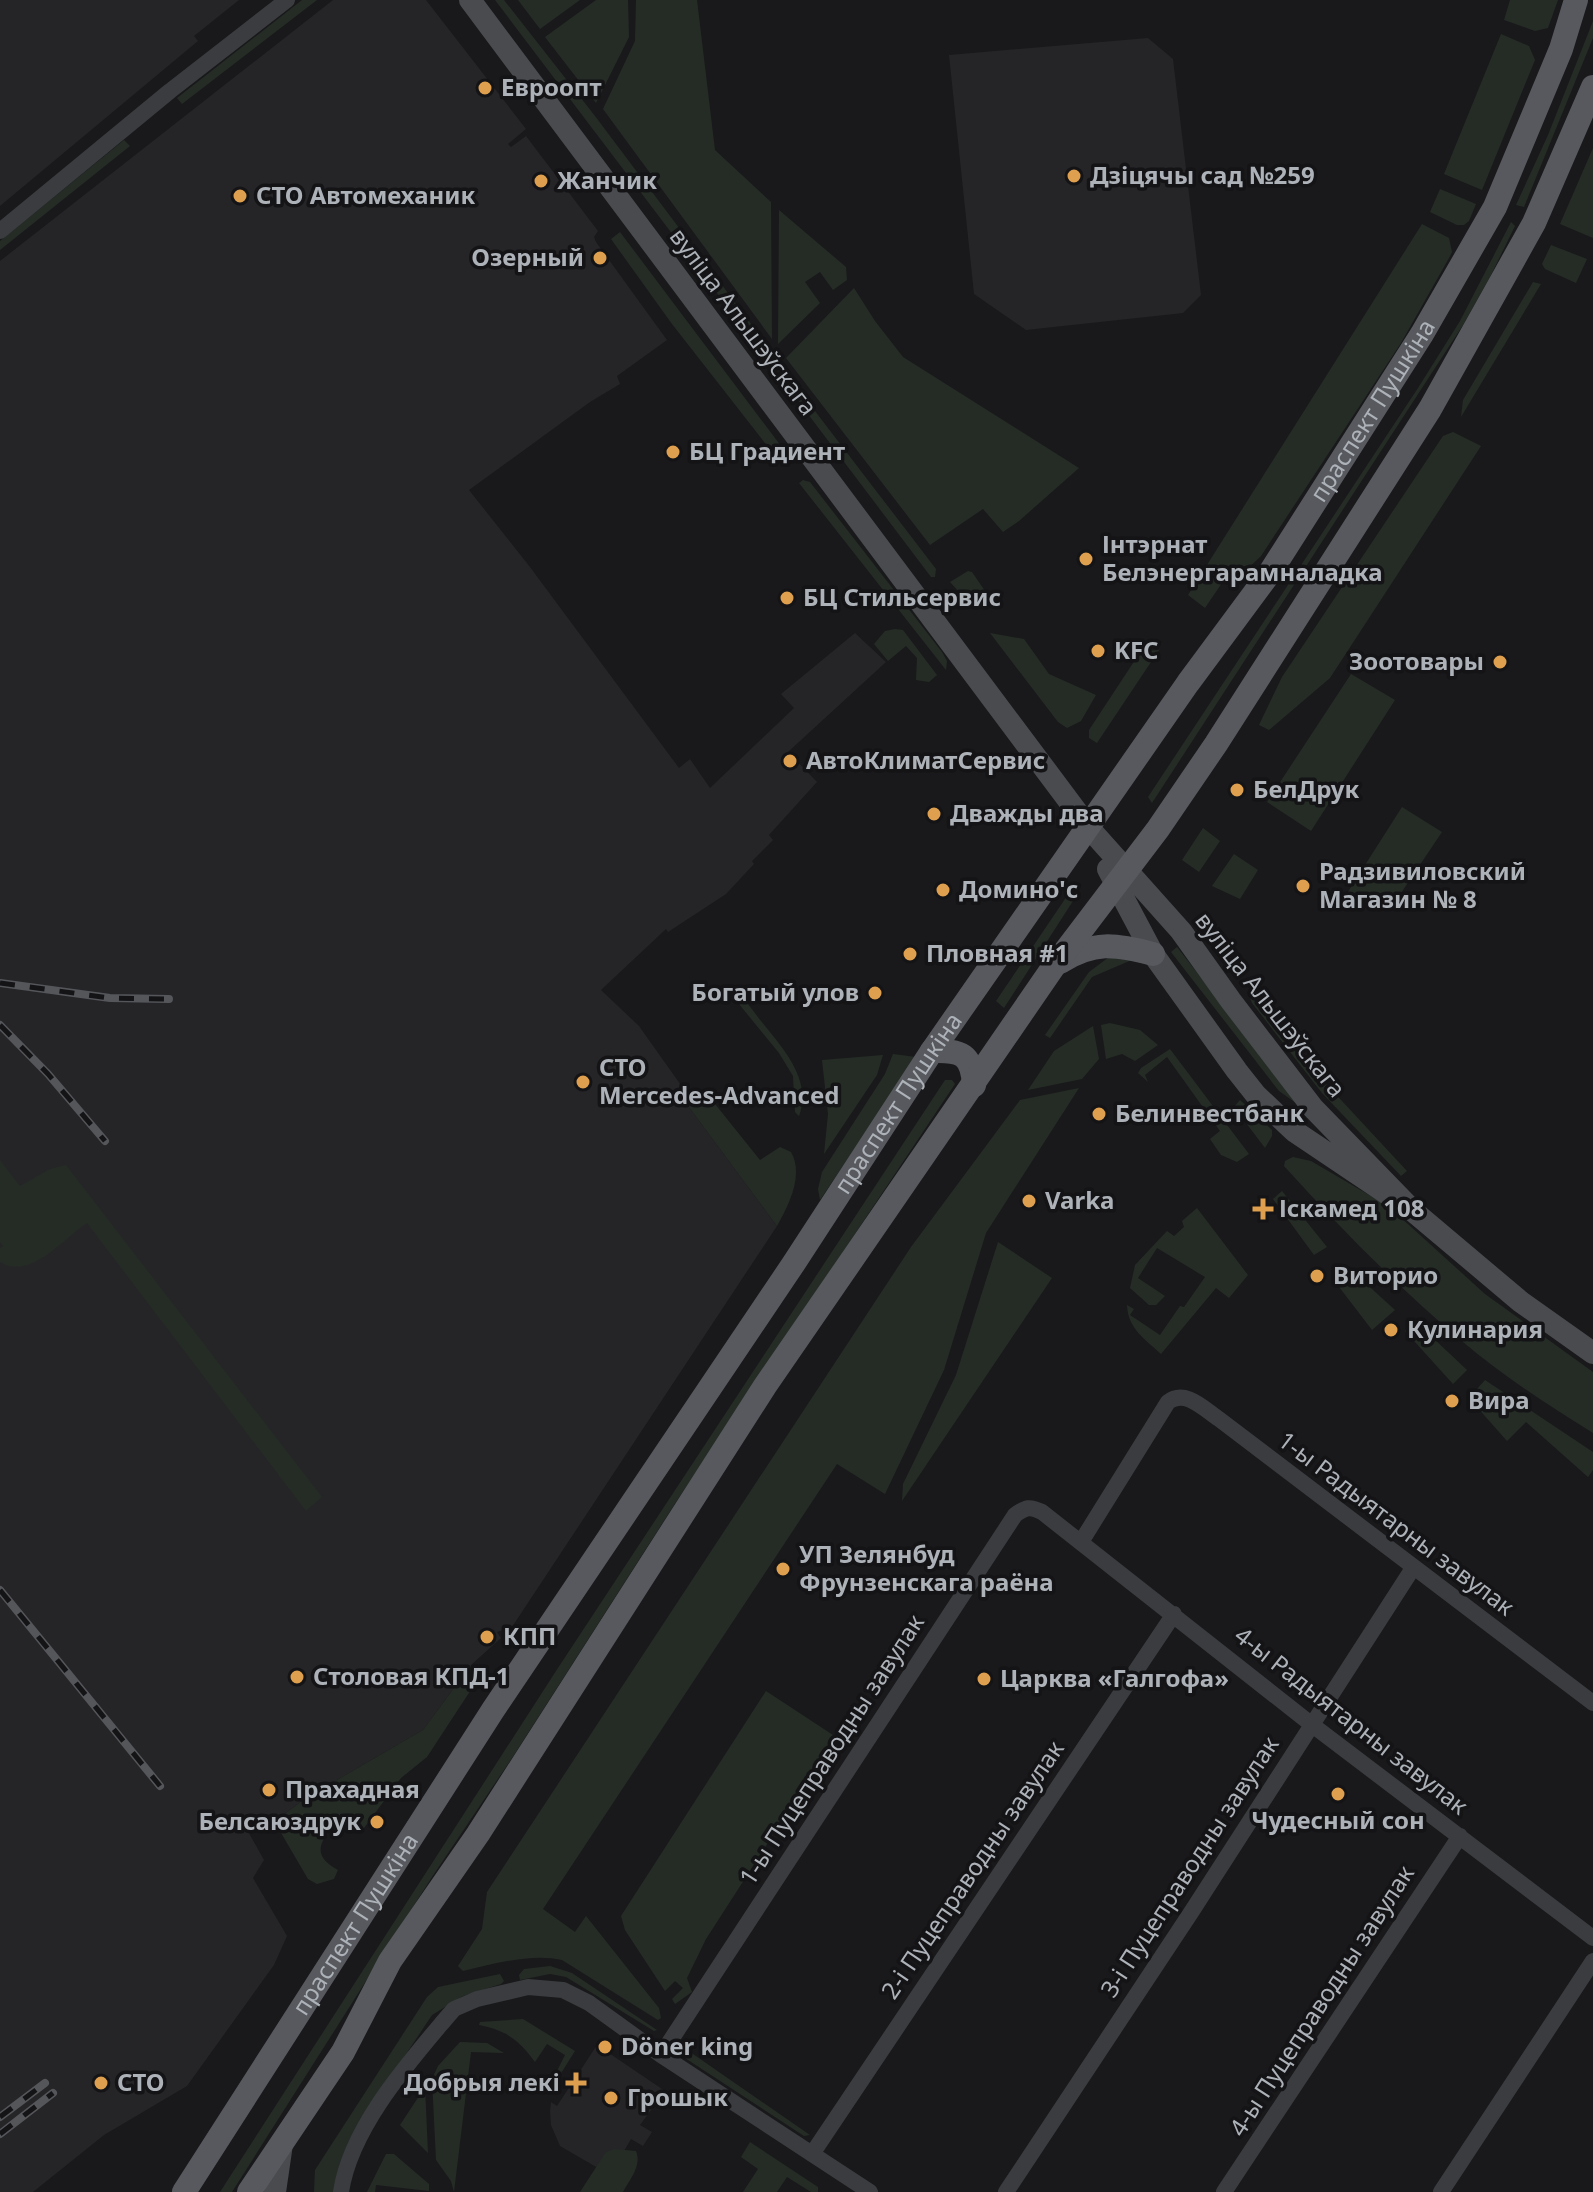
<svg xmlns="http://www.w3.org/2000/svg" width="1593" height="2192" font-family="'Noto Sans',sans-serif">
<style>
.built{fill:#252528}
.green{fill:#252c26}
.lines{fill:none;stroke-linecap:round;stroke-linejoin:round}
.street{stroke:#3a3c3f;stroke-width:16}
.secondary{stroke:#494b4f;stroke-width:22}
.primary{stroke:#57595e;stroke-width:24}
.rail-casing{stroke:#54565a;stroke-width:8}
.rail{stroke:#141416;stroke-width:5;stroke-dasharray:15;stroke-linecap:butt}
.poi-dot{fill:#de9f4e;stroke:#141416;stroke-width:3}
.labels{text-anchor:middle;stroke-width:7;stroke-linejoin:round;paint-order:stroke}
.poi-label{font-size:24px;font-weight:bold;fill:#adb2b9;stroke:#141416;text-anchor:start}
.street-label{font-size:24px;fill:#adb2b9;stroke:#141416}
</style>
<rect width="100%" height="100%" fill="#19191b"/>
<path class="built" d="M 0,0 L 239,0 L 194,36 L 198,41 L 0,206 Z
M 333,0 L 426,0 L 526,129 L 508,144 L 511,147 L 526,136 L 598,231 L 594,237 L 596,242 L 667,340 L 617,376 L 620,384 L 590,402 L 469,490 L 530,567 L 679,768 L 690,759 L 710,788 L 794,708 L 781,694 L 855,633 L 886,662 L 788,752 L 817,782 L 769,835 L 773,840 L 752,861 L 754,864 L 726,894 L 668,932 L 666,929 L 601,990 L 639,1026 L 683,1088 L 683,1099 L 777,1226 L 512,1627 L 497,1632 L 501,1638 L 471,1665 L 423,1730 L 306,1798 L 279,1818 L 267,1814 L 245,1826 L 264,1860 L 253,1878 L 287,1936 L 274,1965 L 187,2086 L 104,2135 L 33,2192 L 0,2192 L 0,261 Z
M 1148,38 L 1173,59 L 1201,295 L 1183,313 L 1026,330 L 974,294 L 949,55 Z
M 597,2045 L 665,2091 L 640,2125 L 652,2132 L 643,2146 L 631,2139 L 610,2175 L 560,2146 L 551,2125 L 550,2112 L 551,2102 L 557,2106 Z"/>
<path class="green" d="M 302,0 L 317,0 L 182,104 L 177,98 Z
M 495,0 L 504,0 L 595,116 L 773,353 L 764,355 Z
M 518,0 L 580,0 L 540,29 Z
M 596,0 L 628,0 L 629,37 L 596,103 L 545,37 Z
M 636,0 L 697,0 L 715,150 L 771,202 L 772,339 L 603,109 L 635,41 Z
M 1510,0 L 1558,0 L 1548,28 L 1535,31 L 1504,20 Z
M 1593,21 L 1593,38 L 1524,207 L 1516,205 L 1548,135 Z
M 1501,34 L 1529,46 L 1535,60 L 1482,190 L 1444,174 Z
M 124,140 L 130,146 L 0,250 L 0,241 Z
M 1593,148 L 1593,238 L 1560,224 Z
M 1440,189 L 1476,204 L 1469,221 L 1464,225 L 1457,225 L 1430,212 Z
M 779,210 L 846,267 L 847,280 L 833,290 L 820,272 L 805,282 L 820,303 L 778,344 Z
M 1511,222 L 1515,226 L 1490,277 L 1463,325 L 1152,803 L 1148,797 L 1418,388 L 1460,321 Z
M 1422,224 L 1449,238 L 1452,252 L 1449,258 L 1401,343 L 1261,556 L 1234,582 L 1226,577 L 1205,608 L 1188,595 Z
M 620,232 L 781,446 L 782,455 L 779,461 L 672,324 L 611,239 Z
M 1551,245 L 1587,259 L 1576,283 L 1545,269 L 1542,264 Z
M 1533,282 L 1541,284 L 1461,417 L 1463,400 Z
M 854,288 L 875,321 L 903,357 L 1079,468 L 1019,521 L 1003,532 L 983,509 L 930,545 L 786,358 Z
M 782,368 L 936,569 L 935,577 L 931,577 L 780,377 Z
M 1453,432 L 1481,446 L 1330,678 L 1269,730 L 1259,725 L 1282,677 L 1443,436 Z
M 803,480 L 810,482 L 942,652 L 947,661 L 946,670 L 799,483 Z
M 968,571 L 972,572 L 985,591 L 974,608 L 950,582 Z
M 895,629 L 903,630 L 937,675 L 929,682 L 916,680 L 917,658 L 906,646 L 888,661 L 874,644 L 885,631 Z
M 990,633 L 1024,639 L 1049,674 L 1096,695 L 1081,721 L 1067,728 L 1058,722 Z
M 1159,650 L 1097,743 L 1089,738 L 1089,730 L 1137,657 L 1147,651 Z
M 1351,674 L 1395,700 L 1311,831 L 1267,802 Z
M 1402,807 L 1442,832 L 1389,911 L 1344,898 Z
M 1203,828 L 1220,841 L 1199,872 L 1182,860 Z
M 1234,854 L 1258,870 L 1240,899 L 1212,886 Z
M 1067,896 L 1073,901 L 1004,1008 L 996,1001 Z
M 1177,947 L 1299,1103 L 1300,1106 L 1279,1091 L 1171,952 Z
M 1109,957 L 1134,959 L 1092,977 L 1050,1038 L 1045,1035 L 1089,972 Z
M 733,988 C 744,997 752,1010 761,1021 C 782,1047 813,1080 799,1116 L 795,1112 L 793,1076 L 779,1053 L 730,993 L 729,989 Z
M 1253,991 L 1329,1087 L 1407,1171 L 1401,1176 L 1322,1093 L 1252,1003 L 1249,995 Z
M 1110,1023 L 1140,1030 L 1158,1045 L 1135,1061 L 1122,1054 L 1106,1059 L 1101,1025 Z
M 1093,1026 L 1099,1059 L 1082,1079 L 1028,1090 L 1054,1051 Z
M 1170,1049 L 1249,1154 L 1237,1162 L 1221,1155 L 1210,1139 L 1220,1131 L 1167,1057 L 1145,1075 L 1148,1082 L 1138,1073 L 1141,1068 Z
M 893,1054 L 916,1057 L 820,1200 L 818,1189 L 822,1172 L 885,1074 Z
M 883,1055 L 877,1075 L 824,1154 L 828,1114 L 822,1060 Z
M 945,1080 L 952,1080 L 955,1084 L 676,1502 L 514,1755 L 432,1877 L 232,2192 L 220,2192 L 556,1671 Z
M 683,1088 L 707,1094 L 760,1160 L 780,1147 L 791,1152 C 804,1175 789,1205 777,1226 L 683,1099 Z
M 1079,1088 L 986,1233 L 944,1370 L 885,1494 L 837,1464 L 543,1909 L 575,1932 L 586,1916 L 659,2008 L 661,2018 L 658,2020 L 562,1960 C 531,1953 493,1964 463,1971 L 458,1966 L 482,1929 L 487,1892 L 911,1247 L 1020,1100 Z
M 1240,1100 L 1272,1130 L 1272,1136 L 1265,1148 L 1234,1107 Z
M 1293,1157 L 1311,1161 L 1388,1206 L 1485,1294 L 1593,1372 L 1593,1433 C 1548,1405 1503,1376 1463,1342 C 1399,1288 1340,1228 1284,1166 L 1285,1161 Z
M 0,1160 L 20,1186 L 50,1169 L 66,1165 L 322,1497 L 306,1511 L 87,1223 C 63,1239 30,1281 0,1262 L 0,1248 L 3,1246 L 0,1242 Z
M 1282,1191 L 1327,1247 L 1314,1255 L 1273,1199 Z
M 1197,1208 L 1248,1275 L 1229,1298 L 1216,1288 L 1161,1354 C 1145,1339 1128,1329 1127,1305 L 1134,1309 L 1130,1315 L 1160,1335 L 1180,1306 L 1184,1307 L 1205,1277 L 1157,1248 L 1138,1278 L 1165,1296 L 1156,1305 L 1149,1305 L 1130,1288 L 1135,1265 L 1167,1231 L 1174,1236 L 1184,1227 L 1182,1221 Z
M 998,1242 L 1052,1278 L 902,1501 L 903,1484 L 956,1375 Z
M 1349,1268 L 1395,1310 L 1372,1330 L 1333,1279 Z
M 1414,1320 L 1467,1370 L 1453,1384 L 1405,1331 Z
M 1485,1380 L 1593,1452 L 1593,1470 L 1588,1477 L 1526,1422 L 1507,1441 L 1469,1398 Z
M 471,1665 L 480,1676 L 427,1757 L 401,1778 L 361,1832 L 345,1824 L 334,1825 C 318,1844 313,1856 338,1870 L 334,1879 L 317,1884 L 308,1879 L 277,1826 L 279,1818 L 306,1798 L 423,1730 Z
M 766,1691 L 836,1737 L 706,1939 L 687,1978 L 692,1992 L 675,2004 L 672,1999 L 683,1988 L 675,1981 L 665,1991 L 625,1930 L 621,1916 Z
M 550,1966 L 572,1973 L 657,2030 L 654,2031 L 566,1977 L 550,1974 L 520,1980 L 519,1975 L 524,1969 Z
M 500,1974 L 504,1981 L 501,1984 L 463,1996 L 432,2015 L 361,2122 L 336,2192 L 314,2192 L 315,2170 L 427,1997 L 438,1987 Z
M 523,2019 L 575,2051 L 558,2078 L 555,2075 L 565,2055 L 547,2044 L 535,2062 C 519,2040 506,2030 479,2025 L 480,2022 Z
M 460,2042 L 487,2043 L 504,2053 L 471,2052 L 454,2192 L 451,2181 L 436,2160 L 432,2079 L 438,2066 Z
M 680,2045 L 810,2135 L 804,2136 L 682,2056 L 678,2050 Z
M 425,2087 L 428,2153 L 400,2125 Z
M 750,2142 L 818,2187 L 818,2192 L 811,2192 L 787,2177 L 777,2192 L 743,2192 L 758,2169 L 741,2157 Z
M 615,2149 L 636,2151 C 642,2166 630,2179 623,2192 L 580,2192 L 606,2152 Z
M 386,2154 L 394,2154 L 429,2184 L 429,2191 L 376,2185 L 375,2192 L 367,2192 Z"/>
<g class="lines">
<path class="street" d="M 0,231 L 170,91 L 287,0
M 1081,1542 L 1168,1402 C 1185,1389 1203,1408 1219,1419 L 1593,1703
M 661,2055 L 1015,1515 C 1026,1507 1030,1506 1042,1512 L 1311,1724 L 1593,1938
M 812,2154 L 1174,1614
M 341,2192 C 350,2131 403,2069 442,2023 L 454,2009 L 477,1999 L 528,1987 L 563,1990 L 589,2003 L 661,2055 L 870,2192
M 1006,2192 L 1192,1911 L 1413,1568
M 1224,2192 L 1460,1836
M 1441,2192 L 1593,1961"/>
<path class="secondary" d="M 470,0 L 1089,828 L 1181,931 L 1231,1001 L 1313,1108 L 1413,1211
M 1108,869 L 1153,954 L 1237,1071 L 1256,1095 L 1294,1131 L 1413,1211 L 1521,1302 L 1593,1353
M 275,2192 L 282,2144"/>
<g class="primary">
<path d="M 1060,962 C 1094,941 1115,944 1153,954"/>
<path d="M 932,1051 C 961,1050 972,1054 974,1085"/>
<path id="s1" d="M 184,2192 L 493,1710 L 794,1263 L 932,1051 L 1188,683 L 1271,571 L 1422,334 L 1495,207 L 1561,49 L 1576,0"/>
<path d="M 249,2192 L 343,2052 L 390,1961 L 478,1834 L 765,1386 L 1054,966 L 1158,829 L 1216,744 L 1430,409 L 1534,223 L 1593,87"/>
</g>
<defs>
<path id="rail" d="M 0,983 L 110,998 L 169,999
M 0,1025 L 48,1074 L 105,1141
M 0,1590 L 160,1786
M 0,2117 L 45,2083
M 0,2134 L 53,2093"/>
</defs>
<use href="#rail" class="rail-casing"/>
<use href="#rail" class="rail"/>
</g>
<g class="poi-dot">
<circle cx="485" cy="88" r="8"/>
<circle cx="1074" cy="176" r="8"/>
<circle cx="541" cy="181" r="8"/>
<circle cx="240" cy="196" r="8"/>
<circle cx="600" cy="258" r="8"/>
<circle cx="673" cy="452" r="8"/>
<circle cx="1086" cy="559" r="8"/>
<circle cx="787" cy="598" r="8"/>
<circle cx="1098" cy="651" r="8"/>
<circle cx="1500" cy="662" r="8"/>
<circle cx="790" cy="761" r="8"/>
<circle cx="1237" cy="790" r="8"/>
<circle cx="934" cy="814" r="8"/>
<circle cx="1303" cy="886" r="8"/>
<circle cx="943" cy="890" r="8"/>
<circle cx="910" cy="954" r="8"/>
<circle cx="875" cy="993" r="8"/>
<circle cx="583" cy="1082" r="8"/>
<circle cx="1099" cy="1114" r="8"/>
<circle cx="1029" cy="1201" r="8"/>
<path d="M1259 1197h8v8h8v8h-8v8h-8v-8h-8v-8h8z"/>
<circle cx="1317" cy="1276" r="8"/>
<circle cx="1391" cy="1330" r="8"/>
<circle cx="1452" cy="1401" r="8"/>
<circle cx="783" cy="1569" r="8"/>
<circle cx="487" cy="1637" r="8"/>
<circle cx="297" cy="1677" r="8"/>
<circle cx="984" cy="1679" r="8"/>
<circle cx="269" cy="1790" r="8"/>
<circle cx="1338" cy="1794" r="8"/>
<circle cx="377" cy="1822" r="8"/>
<circle cx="605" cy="2047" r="8"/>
<circle cx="101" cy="2083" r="8"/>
<path d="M572 2071h8v8h8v8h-8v8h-8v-8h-8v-8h8z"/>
<circle cx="611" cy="2098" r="8"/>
</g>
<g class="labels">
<g class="poi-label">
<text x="501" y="96">Евроопт</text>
<text x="1090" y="184">Дзіцячы сад №259</text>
<text x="557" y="189">Жанчик</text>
<text x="256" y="204">СТО Автомеханик</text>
<text x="584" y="266" text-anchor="end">Озерный</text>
<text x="689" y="460">БЦ Градиент</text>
<text x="1102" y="553">Інтэрнат<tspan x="1102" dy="28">Белэнергарамналадка</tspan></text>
<text x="803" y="606">БЦ Стильсервис</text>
<text x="1114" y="659">KFC</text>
<text x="1484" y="670" text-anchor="end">Зоотовары</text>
<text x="806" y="769">АвтоКлиматСервис</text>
<text x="1253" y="798">БелДрук</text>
<text x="950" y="822">Дважды два</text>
<text x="1319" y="880">Радзивиловский<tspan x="1319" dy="28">Магазин № 8</tspan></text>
<text x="959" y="898">Домино'c</text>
<text x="926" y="962">Пловная #1</text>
<text x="859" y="1001" text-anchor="end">Богатый улов</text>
<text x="599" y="1076">СТО<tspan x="599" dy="28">Mercedes-Advanced</tspan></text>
<text x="1115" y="1122">Белинвестбанк</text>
<text x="1045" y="1209">Varka</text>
<text x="1279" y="1217">Іскамед 108</text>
<text x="1333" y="1284">Виторио</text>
<text x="1407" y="1338">Кулинария</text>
<text x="1468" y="1409">Вира</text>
<text x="799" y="1563">УП Зелянбуд<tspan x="799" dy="28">Фрунзенскага раёна</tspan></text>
<text x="503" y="1645">КПП</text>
<text x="313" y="1685">Столовая КПД-1</text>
<text x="1000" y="1687">Царква «Галгофа»</text>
<text x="285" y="1798">Прахадная</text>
<text x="1338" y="1829" text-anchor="middle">Чудесный сон</text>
<text x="361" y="1830" text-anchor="end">Белсаюздрук</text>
<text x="621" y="2055">Döner king</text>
<text x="117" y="2091">СТО</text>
<text x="560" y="2091" text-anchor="end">Добрыя лекі</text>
<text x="627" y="2106">Грошык</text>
</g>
<g class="street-label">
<text transform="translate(743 322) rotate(53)" y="8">вуліца Альшэўскага</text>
<text dy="8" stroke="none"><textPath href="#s1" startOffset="2142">праспект Пушкіна</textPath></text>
<text transform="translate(1270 1005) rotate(52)" y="8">вуліца Альшэўскага</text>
<text dy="8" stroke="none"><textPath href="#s1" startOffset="1302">праспект Пушкіна</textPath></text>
<text transform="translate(1396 1524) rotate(37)" y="8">1-ы Радыятарны завулак</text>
<text transform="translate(1351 1721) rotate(38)" y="8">4-ы Радыятарны завулак</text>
<text transform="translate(832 1750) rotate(-57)" y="8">1-ы Пуцеправодны завулак</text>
<text transform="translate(1190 1867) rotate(-57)" y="8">3-і Пуцеправодны завулак</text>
<text transform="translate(973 1870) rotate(-56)" y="8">2-і Пуцеправодны завулак</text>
<text dy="8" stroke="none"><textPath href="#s1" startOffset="318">праспект Пушкіна</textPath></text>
<text transform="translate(1322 2001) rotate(-57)" y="8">4-ы Пуцеправодны завулак</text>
</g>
</g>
</svg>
